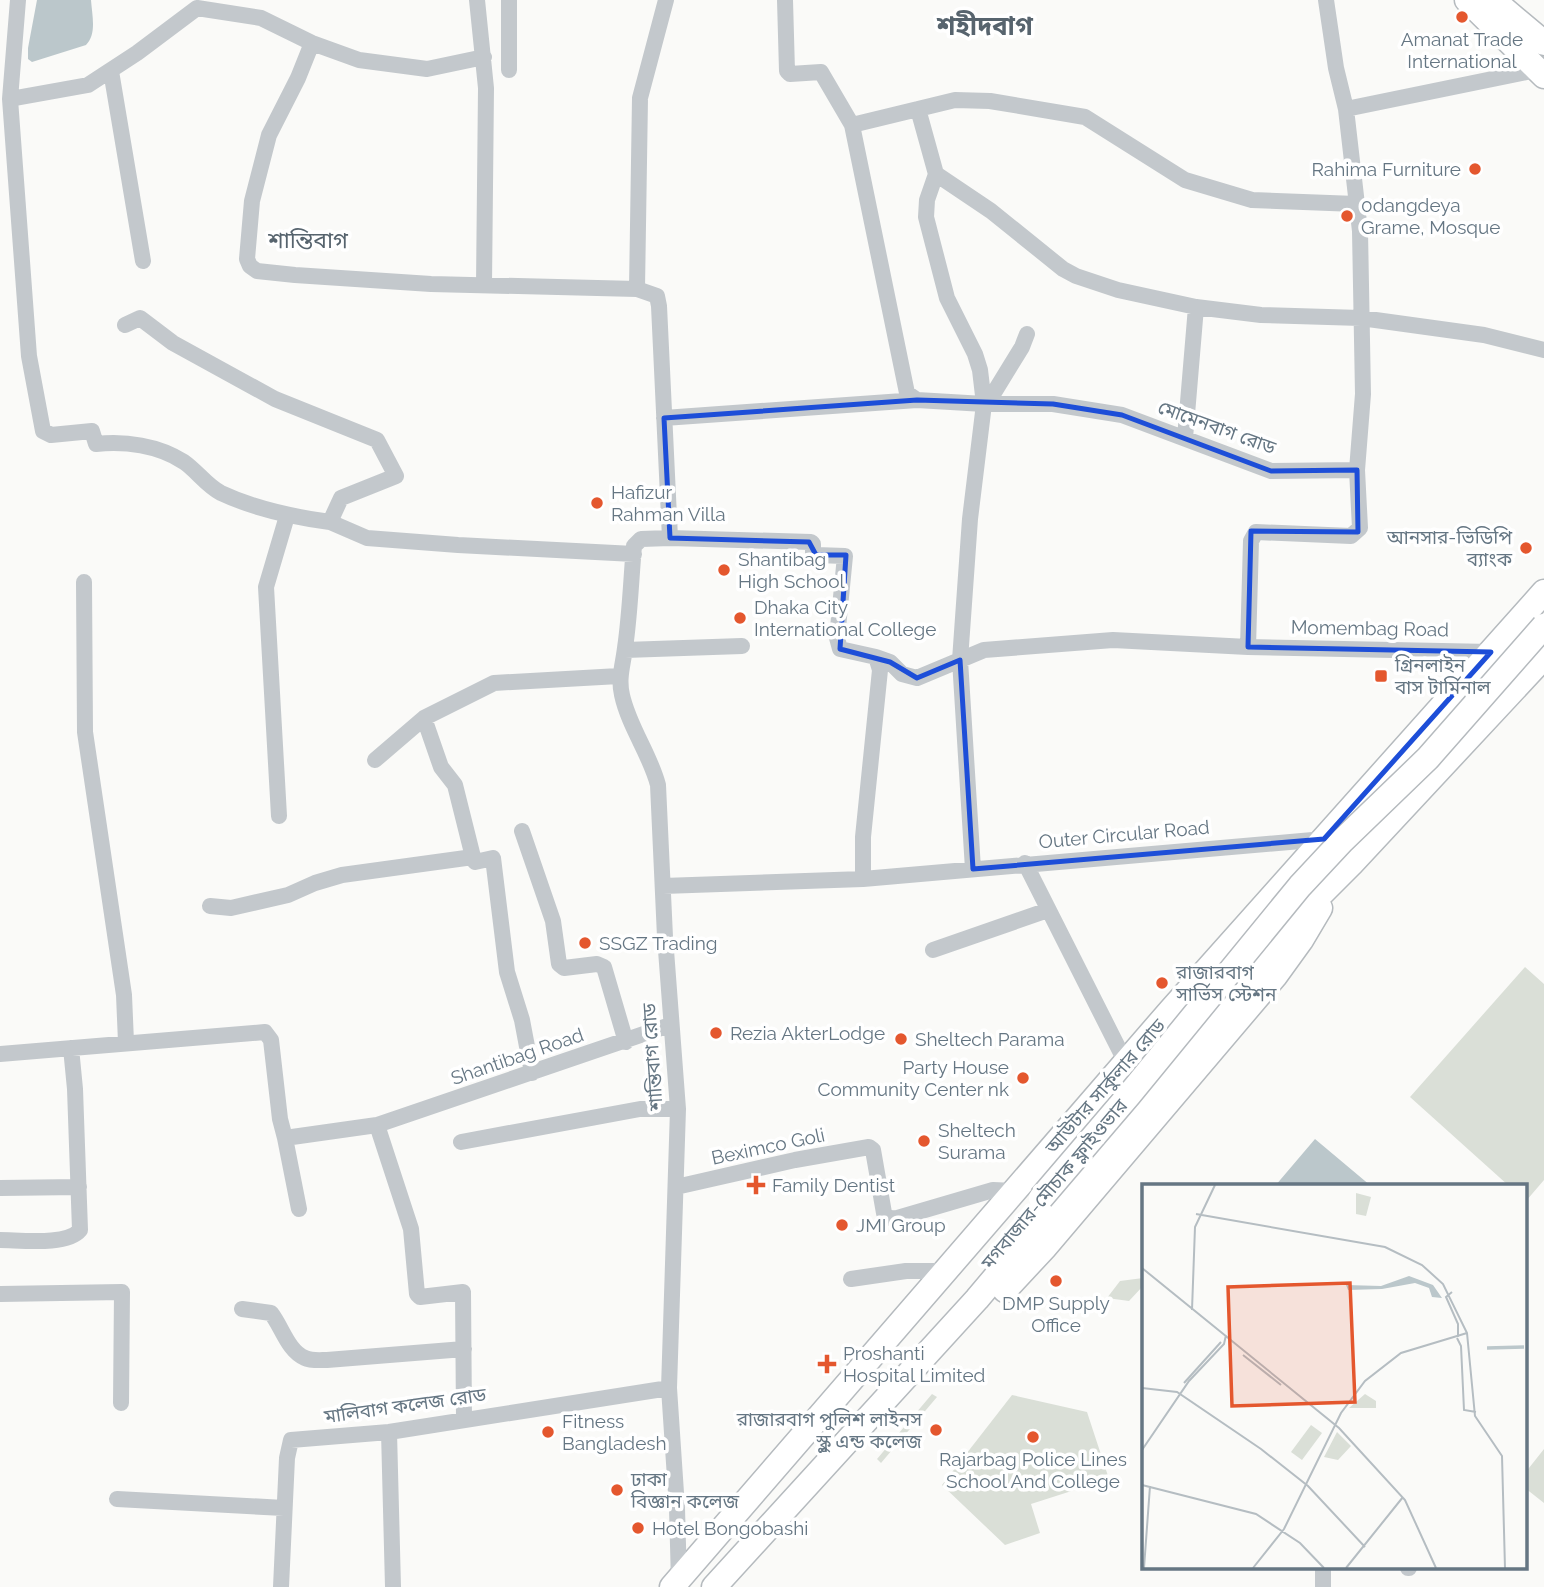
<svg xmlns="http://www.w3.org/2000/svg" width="1544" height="1587" font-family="Raleway,'Noto Sans Bengali',sans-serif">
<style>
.green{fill:#dadfd7}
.water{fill:#bbc7cb}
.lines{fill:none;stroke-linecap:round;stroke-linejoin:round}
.primary-casing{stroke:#b5babe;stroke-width:27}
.street{stroke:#c3c8cc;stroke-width:16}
.primary{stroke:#fff;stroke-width:24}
.primary-bridge-casing{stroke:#b5babe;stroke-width:27;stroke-linecap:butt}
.primary-bridge{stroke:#fff;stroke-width:24}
.marked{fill:none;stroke:#1d4ed8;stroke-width:5;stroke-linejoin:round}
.poi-dot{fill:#e4572e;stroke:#fff;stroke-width:2.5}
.labels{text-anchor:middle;stroke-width:7;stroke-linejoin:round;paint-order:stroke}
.poi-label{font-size:19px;fill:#657683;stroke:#fff;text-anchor:start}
.street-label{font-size:19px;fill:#657683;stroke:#fff}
.quarter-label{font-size:23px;fill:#57646e;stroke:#fff}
.district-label{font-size:26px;font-weight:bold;fill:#57646e;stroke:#fff}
.inset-river{fill:none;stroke:#bbc7cb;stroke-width:3.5}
.inset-road{fill:none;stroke:#b5bdc2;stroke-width:2}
.view{fill:#e4572e;fill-opacity:0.15;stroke:#e4572e;stroke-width:3.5}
.inset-edge{fill:none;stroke:#657683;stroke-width:3.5}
</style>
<rect width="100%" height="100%" fill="#fafaf8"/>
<path class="green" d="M 1525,967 L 1544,984 L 1544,1180 L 1526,1201 L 1525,1186 L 1509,1186 L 1410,1097 Z
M 1143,1278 L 1143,1286 L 1129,1301 L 1107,1298 L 1120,1281 Z
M 932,1394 L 937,1397 L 881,1463 L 877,1459 Z
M 1012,1395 L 1087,1412 L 1109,1479 L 1031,1504 L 1040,1533 L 1005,1545 L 942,1485 Z
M 1544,1449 L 1544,1503 L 1525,1488 L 1525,1473 Z"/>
<path class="water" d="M 37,0 L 91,0 C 92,15 97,34 86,45 L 32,62 L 28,59 L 28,48 Z
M 1315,1139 L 1371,1186 L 1275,1186 Z"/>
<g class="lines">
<defs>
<path id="primary" d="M 1467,0 L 1544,76
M 1493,0 L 1544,43
M 1005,1290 L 1045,1247 L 1275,976 L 1301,940 L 1320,908
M 672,1587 L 1171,1010 L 1544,592
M 714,1587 L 977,1299 L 1105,1147 L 1203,1024 L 1249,972 L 1302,913 L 1351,864 L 1544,657"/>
</defs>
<use href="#primary" class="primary-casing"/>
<path class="street" d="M 18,0 L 10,99 L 29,356 L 43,431 L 51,435 L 92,431 L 96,444 C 125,441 158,445 184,462 C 197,471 207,486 221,493 C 255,509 293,517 330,522 L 341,498 L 396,476 L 377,440 L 275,399 L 173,343 L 140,318 L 125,325
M 477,0 L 486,88 L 484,285
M 666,0 L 640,98 L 637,289 L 657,296 L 659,306 L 670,538 L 641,539 L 634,546 C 631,580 630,614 625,648 C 623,665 618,678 622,695 C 629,727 650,754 658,785 L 665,937 L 678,1109 L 669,1388 L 677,1508 L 679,1582
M 785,0 L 787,71 L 790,74 L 821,72 L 852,125
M 1326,0 L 1336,68 L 1346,109 L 1360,231 L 1363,394 L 1357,470
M 312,43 L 298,78 L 269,135 L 252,201 L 247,259 L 250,266 L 257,271 L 295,275 L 431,284 L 637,289
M 509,70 L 509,0
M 111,71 L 143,261
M 10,99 L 88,85 L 137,53 L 197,8 L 261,18 L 312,43 L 359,60 L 427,69 L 484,57
M 918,109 L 955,100 L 990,101 L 1085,117 L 1185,180 L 1252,200 L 1356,204
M 1346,109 L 1536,70
M 987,404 L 1022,347 L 1027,334
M 664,418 L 917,400
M 1185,438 L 1196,307
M 330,522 L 367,538 L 458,545 L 634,554
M 670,538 L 811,542 L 813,544 L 813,554 L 816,555 L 845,556 L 837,638 L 840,649 L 876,657 L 880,670 L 863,837 L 863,879
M 84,582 L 85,732 L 124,995 L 126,1042
M 1248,647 L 1491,652
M 625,650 L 742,646
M 876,657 L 890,662 L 902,674 L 917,678 L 984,650 L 1113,640 L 1248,647 L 1251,541 L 1256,532 L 1351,536 L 1360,528 L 1357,470 L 1271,471 L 1122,415 L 1053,404 L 984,404 L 980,370 L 975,354 L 947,298 L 926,217 L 927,200 L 936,174
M 375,760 L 424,718 L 494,683 L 619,676
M 279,816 L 266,587 L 287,516
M 522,831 L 553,921 L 559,964 L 564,968 L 597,964 L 604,967 L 626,1042
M 473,857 L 475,862 L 493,858 L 507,972 L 522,1020 L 532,1073
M 1025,863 L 1126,1063
M 973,869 L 960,660 L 970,519 L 984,404 L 917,400 L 907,393 L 852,125 L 918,109 L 936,174 L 991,211 L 1063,269 L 1076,276 L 1118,290 L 1196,307 L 1261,315 L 1361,318 L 1484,335 L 1544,350
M 663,886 L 863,879 L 1324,839
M 210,906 L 231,908 L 288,895 L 315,883 L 342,875 L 473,857 L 455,785 L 441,767 L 424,718
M 933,950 L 1048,910
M 0,1054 L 265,1032 L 271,1040 L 280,1119 L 285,1138 L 377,1125 L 411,1229 L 417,1294 L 420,1297 L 463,1292 L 464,1419
M 377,1125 L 670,1025
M 285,1138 L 299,1209
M 461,1142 L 640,1109 L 678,1109
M 676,1187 L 795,1160 L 869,1147 L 873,1150 L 884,1213 L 887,1217 L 894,1219 L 993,1190 L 1014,1191
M 0,1188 L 79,1187
M 0,1240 C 20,1240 67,1246 80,1230 L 75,1089 L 71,1048
M 851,1279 L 906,1271 L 944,1271
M 0,1294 L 122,1292 L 121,1403
M 242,1309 L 271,1313 C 282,1327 288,1351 305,1358 C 311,1361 320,1360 327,1360 L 464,1349
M 389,1432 L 393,1587
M 117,1499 L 284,1508
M 1408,1568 L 1409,1568
M 281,1587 L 287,1458 L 291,1440 L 389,1432 L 669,1388
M 1323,1587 L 1323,1568"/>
<use href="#primary" class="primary"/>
<defs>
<path id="primary-bridge" d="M 1041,1198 L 1129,1095 L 1300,886 L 1342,841 L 1428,758 L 1544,626"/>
</defs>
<use href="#primary-bridge" class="primary-bridge-casing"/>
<use href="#primary-bridge" class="primary-bridge"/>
</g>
<path class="marked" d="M 917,400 L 1053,404 L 1122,415 L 1271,471 L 1357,470 L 1358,532 L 1251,531 L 1248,647 L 1491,652 L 1324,839 L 973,869 L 960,660 L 917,678 L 890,662 L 840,649 L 846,555 L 816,555 L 809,542 L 670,538 L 664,418 Z"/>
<g class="poi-dot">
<circle cx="1462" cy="17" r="7"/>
<circle cx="1475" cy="169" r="7"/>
<circle cx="1347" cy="216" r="7"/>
<circle cx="597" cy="503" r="7"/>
<circle cx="1526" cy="548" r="7"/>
<circle cx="724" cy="570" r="7"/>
<circle cx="740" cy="618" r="7"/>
<rect x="1374" y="669" width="14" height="14" rx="3.5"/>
<circle cx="585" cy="943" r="7"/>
<circle cx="1162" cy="983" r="7"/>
<circle cx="716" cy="1033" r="7"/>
<circle cx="901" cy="1039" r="7"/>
<circle cx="1023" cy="1078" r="7"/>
<circle cx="924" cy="1141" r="7"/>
<path d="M752.5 1174.5h7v7h7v7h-7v7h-7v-7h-7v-7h7z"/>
<circle cx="842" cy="1225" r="7"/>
<circle cx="1056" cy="1281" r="7"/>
<path d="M823.5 1353.5h7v7h7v7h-7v7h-7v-7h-7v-7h7z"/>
<circle cx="936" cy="1430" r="7"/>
<circle cx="548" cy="1432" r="7"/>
<circle cx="1033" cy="1437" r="7"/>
<circle cx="617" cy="1490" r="7"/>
<circle cx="638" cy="1528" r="7"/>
</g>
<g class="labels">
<g class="poi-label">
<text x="1462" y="46" text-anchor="middle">Amanat Trade<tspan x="1462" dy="22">International</tspan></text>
<text x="1461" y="176" text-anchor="end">Rahima Furniture</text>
<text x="1361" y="212">0dangdeya<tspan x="1361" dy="22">Grame, Mosque</tspan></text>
<text x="611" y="499">Hafizur<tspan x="611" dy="22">Rahman Villa</tspan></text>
<text x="1512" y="544" text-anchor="end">আনসার-ভিডিপি<tspan x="1512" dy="22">ব্যাংক</tspan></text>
<text x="738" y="566">Shantibag<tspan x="738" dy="22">High School</tspan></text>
<text x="754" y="614">Dhaka City<tspan x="754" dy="22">International College</tspan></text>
<text x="1395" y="672">গ্রিনলাইন<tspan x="1395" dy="22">বাস টার্মিনাল</tspan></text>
<text x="599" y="950">SSGZ Trading</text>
<text x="1176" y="979">রাজারবাগ<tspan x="1176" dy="22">সার্ভিস স্টেশন</tspan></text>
<text x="730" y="1040">Rezia AkterLodge</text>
<text x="915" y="1046">Sheltech Parama</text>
<text x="1009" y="1074" text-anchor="end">Party House<tspan x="1009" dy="22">Community Center nk</tspan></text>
<text x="938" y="1137">Sheltech<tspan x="938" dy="22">Surama</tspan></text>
<text x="772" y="1192">Family Dentist</text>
<text x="856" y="1232">JMI Group</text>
<text x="1056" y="1310" text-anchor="middle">DMP Supply<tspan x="1056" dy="22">Office</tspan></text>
<text x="843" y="1360">Proshanti<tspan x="843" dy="22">Hospital Limited</tspan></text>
<text x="922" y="1426" text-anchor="end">রাজারবাগ পুলিশ লাইনস<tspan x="922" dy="22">স্কুল এন্ড কলেজ</tspan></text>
<text x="562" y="1428">Fitness<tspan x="562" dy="22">Bangladesh</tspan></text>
<text x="1033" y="1466" text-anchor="middle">Rajarbag Police Lines<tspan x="1033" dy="22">School And College</tspan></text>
<text x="631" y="1486">ঢাকা<tspan x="631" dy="22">বিজ্ঞান কলেজ</tspan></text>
<text x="652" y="1535">Hotel Bongobashi</text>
</g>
<g class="street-label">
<text transform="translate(1217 427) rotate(20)" y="7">মোমেনবাগ রোড</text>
<text transform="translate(1370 628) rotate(1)" y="7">Momembag Road</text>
<text transform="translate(1124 834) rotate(-5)" y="7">Outer Circular Road</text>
<text transform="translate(517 1056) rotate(-19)" y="7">Shantibag Road</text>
<text transform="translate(652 1057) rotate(-94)" y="7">শান্তিবাগ রোড</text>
<text transform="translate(1105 1086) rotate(-49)" y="7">আউটার সার্কুলার রোড</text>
<text transform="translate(768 1146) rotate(-12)" y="7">Beximco Goli</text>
<text transform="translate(1054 1184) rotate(-50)" y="7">মগবাজার-মৌচাক ফ্লাইওভার</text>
<text transform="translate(405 1405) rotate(-8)" y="7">মালিবাগ কলেজ রোড</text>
</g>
<g class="quarter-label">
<text x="308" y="248">শান্তিবাগ</text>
</g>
<g class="district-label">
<text x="985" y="35">শহীদবাগ</text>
</g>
</g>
<g transform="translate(1142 1184)">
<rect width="385" height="385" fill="#fafaf8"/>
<path d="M 214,9 L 229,13 L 224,32 L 214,30 ZM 223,210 L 234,217 L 234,224 L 207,224 ZM 169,241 L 180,249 L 160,276 L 149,268 ZM 195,248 L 209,262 L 196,276 L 182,273 Z" fill="#dadfd7"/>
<path d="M 267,92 L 291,101 L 300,114 L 290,113 L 287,104 L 273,99 L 240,105 L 206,106 L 204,101 L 239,102 Z" fill="#bbc7cb"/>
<path class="inset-river" d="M 345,164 L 382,163"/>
<path class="inset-road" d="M 54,30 L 243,63 L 280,81 L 301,100 L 325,149 L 333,232 L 360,272 L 363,384M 0,84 L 197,244 L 263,316 L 294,384M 310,108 L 304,113 L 316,140 L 316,153M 50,126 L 53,43 L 73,1M 315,154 L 319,162 L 322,226 L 334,228M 101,171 L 139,201M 42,199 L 79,158M 0,204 L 35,208 L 119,265 L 166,302 L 223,363M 0,266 L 47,197 L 82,160 L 84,151M 0,301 L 114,330 L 158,359 L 182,384M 2,384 L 8,302M 111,384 L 142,345 L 199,229 L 223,197 L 259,169 L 325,149M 204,384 L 261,313"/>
<path class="view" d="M 208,99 L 213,218 L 90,222 L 86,103 Z"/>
<rect width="385" height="385" class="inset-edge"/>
</g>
</svg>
